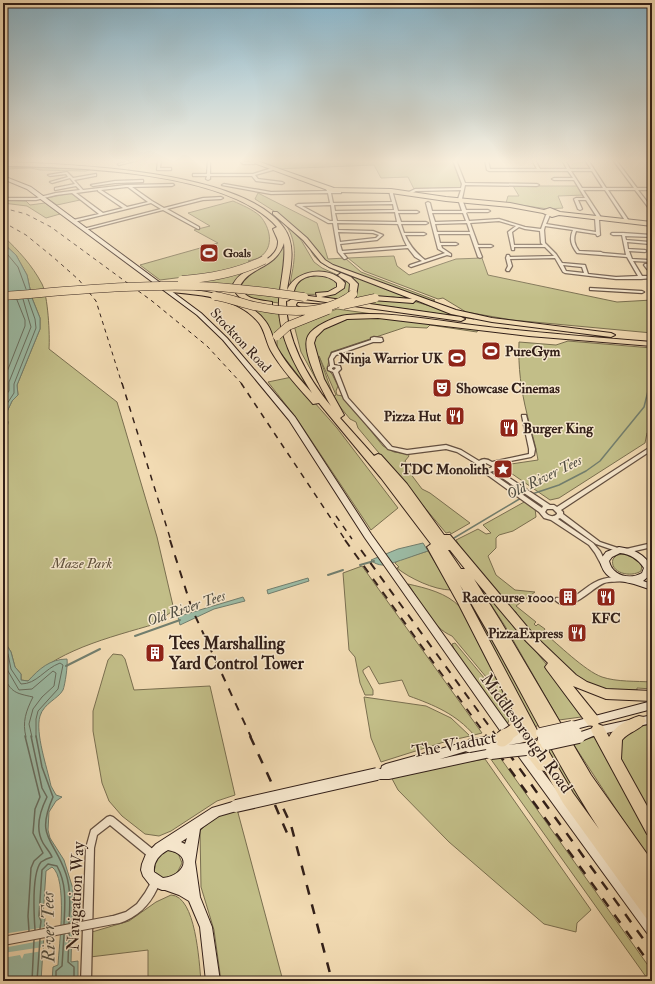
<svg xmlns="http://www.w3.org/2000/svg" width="655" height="984" font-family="'IM FELL Double Pica',serif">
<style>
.green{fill:#c2be88;stroke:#7a6f50}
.water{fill:#9cbca6;stroke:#727e6e}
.pier{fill:#f2dbb3}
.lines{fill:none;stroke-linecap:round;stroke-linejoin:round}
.shore-far1{stroke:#686e60;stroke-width:1}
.shore{stroke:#686e60;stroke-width:1.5}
.stream-far2{stroke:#727e6e;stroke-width:1}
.stream-far1{stroke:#727e6e;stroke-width:1.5}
.stream{stroke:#727e6e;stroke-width:2}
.street-casing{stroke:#634f40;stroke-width:2.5}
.secondary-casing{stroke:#332019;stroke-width:2}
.primary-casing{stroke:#332019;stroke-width:2}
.highway-casing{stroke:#332019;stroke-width:2}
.street{fill:#f7e8ce;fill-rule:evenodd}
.secondary{fill:#f7e8ce;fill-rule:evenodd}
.primary{fill:#f2dbb3;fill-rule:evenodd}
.highway{fill:#f2dbb3;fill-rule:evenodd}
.rail-far3{stroke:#332019;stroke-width:1;stroke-dasharray:4 4;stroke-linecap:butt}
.rail-far2{stroke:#332019;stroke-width:1.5;stroke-dasharray:6 6;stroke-linecap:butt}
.rail-far1{stroke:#332019;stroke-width:2;stroke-dasharray:8 8;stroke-linecap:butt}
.rail{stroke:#332019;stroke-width:2.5;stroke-dasharray:10 10;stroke-linecap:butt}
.street-bridge-casing{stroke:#634f40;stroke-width:10;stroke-linecap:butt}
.secondary-bridge-far1-casing{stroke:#332019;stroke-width:12;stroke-linecap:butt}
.secondary-bridge-casing{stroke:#332019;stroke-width:14;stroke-linecap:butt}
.highway-bridge-far2-casing{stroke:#332019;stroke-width:9;stroke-linecap:butt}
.highway-bridge-far1-casing{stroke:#332019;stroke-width:14;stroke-linecap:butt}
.highway-bridge-casing{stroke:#332019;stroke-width:17;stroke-linecap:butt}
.street-bridge{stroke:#f7e8ce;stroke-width:8}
.secondary-bridge-far1{stroke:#f7e8ce;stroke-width:10}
.secondary-bridge{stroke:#f7e8ce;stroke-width:12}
.highway-bridge-far2{stroke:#f2dbb3;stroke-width:8}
.highway-bridge-far1{stroke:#f2dbb3;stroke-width:12}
.highway-bridge{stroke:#f2dbb3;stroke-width:15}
.labels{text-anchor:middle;stroke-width:3;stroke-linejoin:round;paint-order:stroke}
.far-poi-label{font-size:12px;font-weight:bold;fill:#332019;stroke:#f7e8ce;text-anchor:start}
.street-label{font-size:14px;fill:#332019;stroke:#f7e8ce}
.poi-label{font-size:14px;font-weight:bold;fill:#332019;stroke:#f7e8ce;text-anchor:end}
.park-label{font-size:14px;font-style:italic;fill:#5e4f3a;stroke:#f7e8ce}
.water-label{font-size:15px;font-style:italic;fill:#524f43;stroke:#f7e8ce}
.near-poi-label{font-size:17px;font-weight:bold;fill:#332019;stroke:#f7e8ce;text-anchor:start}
.near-street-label{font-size:17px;fill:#332019;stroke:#f7e8ce}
.near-water-label{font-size:18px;font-style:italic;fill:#524f43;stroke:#f7e8ce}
</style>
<rect width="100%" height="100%" fill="#f2dbb3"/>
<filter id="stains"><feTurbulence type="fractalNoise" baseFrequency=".005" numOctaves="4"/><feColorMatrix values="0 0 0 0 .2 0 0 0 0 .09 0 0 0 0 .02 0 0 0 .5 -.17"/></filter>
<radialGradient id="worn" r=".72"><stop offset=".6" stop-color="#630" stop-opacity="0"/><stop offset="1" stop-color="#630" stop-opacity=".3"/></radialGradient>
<path class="green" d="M 253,160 L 452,160 L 461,183 L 462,188 L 414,189 L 408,177 L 381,178 L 374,165 L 276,169 Z
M 3,167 L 91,169 L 86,171 L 40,170 L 31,168 L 6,169 L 3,168 Z
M 513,186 L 578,186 L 584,195 L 558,196 L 563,208 L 548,209 L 506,203 L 508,196 L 519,196 Z
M 71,193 L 80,200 L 57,205 L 47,198 Z
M 258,193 L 317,223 L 328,259 L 345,258 L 361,272 L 435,300 L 431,302 L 332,266 L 323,260 L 277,213 L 255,199 Z
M 3,200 L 26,201 L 30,205 L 45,203 L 60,214 L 46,218 L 27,206 L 3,203 Z
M 233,201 C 242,205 252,209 260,216 C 270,227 275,247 260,257 C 257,259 252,260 248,261 L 251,263 L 215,273 L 160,280 L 140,265 L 218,243 L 194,230 L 210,226 L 188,213 Z
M 271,218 L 284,236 L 286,263 L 279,292 L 237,287 L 238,283 L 278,252 L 278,230 Z
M 286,225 L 301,240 L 314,262 L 322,268 L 344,278 L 351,284 L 351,291 L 342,300 L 316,297 L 324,296 L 342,289 L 334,276 L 303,275 L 290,284 C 294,262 299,245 286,225 Z
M 3,236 C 18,250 32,265 42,284 C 48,296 50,335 49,349 L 117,402 L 157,537 L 174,610 L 164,617 L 165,621 C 120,635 61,647 28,681 L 21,680 L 21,674 L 15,667 L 11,652 L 6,644 L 3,628 L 3,602 L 6,595 L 3,593 L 3,495 L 5,487 L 3,485 L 3,452 L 8,422 L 5,416 L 12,401 L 18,395 L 17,385 L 40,329 L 40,318 L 32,298 L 27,275 L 16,255 L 3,243 Z
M 276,250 C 267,266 236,270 233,287 L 201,285 L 200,280 L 258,265 L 269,258 Z
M 311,251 L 318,259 L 329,267 L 422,302 L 393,297 L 349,301 L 357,290 C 351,269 321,272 311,251 Z
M 394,256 L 397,266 L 409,275 L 456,259 L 482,258 L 488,275 L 617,302 L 652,300 L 652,333 L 512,320 L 466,312 L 443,298 L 438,299 L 364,271 L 348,258 Z
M 323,275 L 333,278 L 339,285 C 329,298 307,294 293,293 C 299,277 307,276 323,275 Z
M 240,292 L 279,297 L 279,303 L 255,300 Z
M 377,299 L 413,301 L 474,319 L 358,302 Z
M 231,301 L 279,311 L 282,328 L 274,337 L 273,340 L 263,321 Z
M 337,309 L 380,315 L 345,316 L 311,335 L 320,382 L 318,383 L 301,352 L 294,325 Z
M 365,316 L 478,329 L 477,332 L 430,325 L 427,328 L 406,327 L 331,352 L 327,369 L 332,374 L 338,386 L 336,391 L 337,395 L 343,396 L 383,446 L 394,452 L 408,454 L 409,456 L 405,461 L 410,473 L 422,489 L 430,493 L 470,523 L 451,534 L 450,532 L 446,533 L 358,428 L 356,422 L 350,419 L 332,397 L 336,395 L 319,356 L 333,395 L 331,395 C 307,344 301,325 365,316 Z
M 284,331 L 314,396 L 277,348 L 277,339 Z
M 568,341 L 652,348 L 652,427 L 647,433 L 645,443 L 559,498 L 550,500 L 505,469 L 511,464 L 538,460 C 536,444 530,429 527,414 C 521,390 518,367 519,342 L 556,345 Z
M 292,377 L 337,428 L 398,508 L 371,530 L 297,419 L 268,382 Z
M 526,501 L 535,508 L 536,517 L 513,531 L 499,535 L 496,538 L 496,548 L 488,556 L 496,575 L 515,590 L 535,592 L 516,606 L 536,622 L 534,624 L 536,626 L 538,624 L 545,629 L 543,632 C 558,644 585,671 602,677 C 617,682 636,681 652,682 L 652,689 L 637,688 L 637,690 C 626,690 614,691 603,688 C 567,680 543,645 519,620 L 516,612 L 511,610 L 457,546 L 459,545 L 456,540 L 478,529 L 486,534 L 491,533 L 483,525 Z
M 428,551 L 451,589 L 451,590 C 434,590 409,578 397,568 L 399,567 L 395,563 L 399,560 Z
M 624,554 L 637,559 L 642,565 L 641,571 C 631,578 609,573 613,559 L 617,555 Z
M 445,560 L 474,607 L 540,725 L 534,727 Z
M 362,566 L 482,733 L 474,735 C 456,714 434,705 409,696 L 402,680 L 379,684 L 369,666 L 363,670 L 363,672 L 373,690 L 373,695 L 365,695 L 360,683 L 355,657 L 349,650 L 343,573 Z
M 475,580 L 526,639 L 582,709 L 581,717 L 559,720 L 505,626 Z
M 408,584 C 426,588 447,593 460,607 L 511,707 L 452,636 C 432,628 420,601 408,584 Z
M 455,643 L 511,710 L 508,723 L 505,724 L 458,658 L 452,644 Z
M 113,654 L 122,655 L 125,659 L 134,690 L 210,686 L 235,795 L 217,801 L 171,831 L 159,836 L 145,834 L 122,816 L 109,801 L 102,783 L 93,731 L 93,711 L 108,660 Z
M 364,697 L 426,706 L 451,718 L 470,736 L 444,742 L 381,762 L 371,738 Z
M 652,724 L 652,819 L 619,757 L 616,745 L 632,728 Z
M 599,736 L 652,838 L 652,864 L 572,742 Z
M 552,746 L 625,863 L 572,795 L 542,749 Z
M 499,756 L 652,971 L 652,981 L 649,981 L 490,758 Z
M 485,759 L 591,910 L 577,923 L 576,932 L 544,924 L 449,842 L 398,790 L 390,775 Z
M 237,809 L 283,981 L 221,981 L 214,930 L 201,887 L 200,831 C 211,819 222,814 237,809 Z
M 167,850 L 178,853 L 182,863 L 177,873 L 163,879 L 154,873 L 154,860 Z
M 171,895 C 196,896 199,962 201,981 L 148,981 L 148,950 L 90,957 L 92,932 L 129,921 L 156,902 Z"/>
<path class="water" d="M 3,243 L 16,255 L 27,275 L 32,298 L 40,318 L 40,329 L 17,385 L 18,395 L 12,401 L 5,416 L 8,422 L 3,452 Z
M 423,543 L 428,551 C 421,553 387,566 382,565 C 379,565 373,563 371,560 L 398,549 Z
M 308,578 L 309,581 L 268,594 L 267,590 Z
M 243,597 L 245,601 L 214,609 L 180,625 L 178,617 L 183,615 Z
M 3,629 L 6,644 L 11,652 L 15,667 L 21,674 L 21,680 L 28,681 C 39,669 50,659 67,659 C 68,665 65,685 63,690 C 58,699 44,703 40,716 C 35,733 47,767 51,786 L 56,795 L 62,797 L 56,801 L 49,812 L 48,830 L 50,838 L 64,860 L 73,889 L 71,962 L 78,961 L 78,981 L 52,981 L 53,967 L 58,965 C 59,946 68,878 52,867 L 46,871 L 43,917 L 45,918 L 41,981 L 3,981 Z"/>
<path class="pier" d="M 46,927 L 45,940 L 3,948 L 3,934 Z
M 43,947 L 43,951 L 24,954 L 22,959 L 20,955 L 3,958 L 3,953 Z"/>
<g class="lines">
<path class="shore-far1" d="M 3,249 L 18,267 L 26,289
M 3,382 L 25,326 L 25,320 L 17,300
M 3,399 L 9,391 L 9,382 L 31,327 L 23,299
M 3,410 L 14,393 L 14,384 L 36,328 L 35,319 L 28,299
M 3,647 L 8,654 L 11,669 L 21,684 C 37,684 44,669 60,663 L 63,665 L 58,689 L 38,711 L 36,719 L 36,737
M 3,656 L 8,671 L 19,690 L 32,689 L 53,671 L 56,673 L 54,686 L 42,697 L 33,709 L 29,724 L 32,737
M 3,676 C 12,693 15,693 33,697 C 26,711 22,722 26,737"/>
<path class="shore" d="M 25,736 L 40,797 L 35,809 L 33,833 L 43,853 L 34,861 L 31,868 L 28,916 L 29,931
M 31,736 L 42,788 L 47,797 C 40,811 35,829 43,843 C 46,848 50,852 52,857 C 48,858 44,860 41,862 C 32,873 34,915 35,930
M 36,736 L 42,767 L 53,797 C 35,838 54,838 66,874 C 71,889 70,907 69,923
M 40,929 L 41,921 L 39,916 L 42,870 L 48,864 L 57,866 C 67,884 65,904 64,924
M 69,934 L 68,962 L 74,967 L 74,981
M 32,981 L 34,940
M 37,981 L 40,939
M 56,981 L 56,971 L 62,966 L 64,935"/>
<path class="stream-far2" d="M 649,384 L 652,380"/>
<path class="stream-far1" d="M 532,494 L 559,485 L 586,471 L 600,461 L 644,407 L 650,383
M 454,538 L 521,498"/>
<path class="stream" d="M 360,565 L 374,561
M 328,575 L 343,570
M 135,636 L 180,620
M 66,666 L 100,649"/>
<defs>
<path id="street" d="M 132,160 L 139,160 L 119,165 L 118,164 Z
M 158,160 L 161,160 L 160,168 L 171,168 L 171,170 L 157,170 Z
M 208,160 L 210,160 L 210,174 L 253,174 L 272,168 L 274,169 L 273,170 L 255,175 L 258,179 L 282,182 L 284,183 L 282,184 L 256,181 L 252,176 L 210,176 L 210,179 L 208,180 L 206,179 L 207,176 L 193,176 L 193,174 L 207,174 Z
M 239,160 L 242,160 L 244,162 L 254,162 L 255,163 L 254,164 L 243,164 Z
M 453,160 L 456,160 L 465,183 L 537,184 L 539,185 L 537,186 L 465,185 L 462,199 L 466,210 L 488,210 L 490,211 L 488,212 L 468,212 L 466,213 L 469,221 L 499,219 L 525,227 L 541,229 L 546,215 L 548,214 L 550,215 L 546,224 L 596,232 L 595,218 L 597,217 L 586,200 L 578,200 L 582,209 L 580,210 L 578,209 L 574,199 L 576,198 L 585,198 L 574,180 L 554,180 L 552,179 L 554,178 L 573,178 L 568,171 L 489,171 L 487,170 L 485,160 L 488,160 L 490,169 L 537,169 L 532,160 L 535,160 L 540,169 L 567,169 L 562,160 L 565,160 L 570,169 L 591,169 L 585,160 L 588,160 L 606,188 L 634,188 L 613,160 L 616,160 L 637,188 L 652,188 L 652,190 L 638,190 L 652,208 L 652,211 L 651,211 L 635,190 L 608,190 L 629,221 L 626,222 L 605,190 L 583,190 L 602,219 L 599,220 L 600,235 L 598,236 L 597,236 L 596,234 L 576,231 C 573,239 574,244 579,251 L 601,252 L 603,253 L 626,255 L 622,235 L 613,235 L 611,234 L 612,233 L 623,233 L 652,235 L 652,237 L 625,236 L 626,240 L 650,242 L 652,243 L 650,244 L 627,242 L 628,249 L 645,250 L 647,251 L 645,252 L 629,251 L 632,259 L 649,260 L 650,256 L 652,256 L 652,262 L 633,261 L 642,276 L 652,276 L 652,278 L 641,279 L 616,279 L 565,273 L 563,272 L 555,258 L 510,259 L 512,266 L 509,271 L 507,271 L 506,270 L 508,266 L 506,258 L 507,255 L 509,255 L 510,257 L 554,256 L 545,247 L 514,247 L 514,250 L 512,250 L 508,232 L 516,226 L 499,221 L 470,223 L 478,245 L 491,245 L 493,246 L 491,247 L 478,247 L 482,257 L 480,258 L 478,257 L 470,234 L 438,234 L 440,243 L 456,243 L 458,244 L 456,245 L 441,245 L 442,248 L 451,254 L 451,256 L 447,255 L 411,267 L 409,266 L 410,265 L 422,261 L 415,257 L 408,248 L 343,253 L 347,258 L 345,259 L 344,259 L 338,252 L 333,223 L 328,223 L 296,205 L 298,204 L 330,203 L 328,193 L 271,194 L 222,185 L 224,184 L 271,192 L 327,191 L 326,189 L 328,188 L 329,188 L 330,191 L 341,191 L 341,193 L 331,193 L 333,203 L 392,202 L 389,191 L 392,190 L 398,211 L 417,211 L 419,212 L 417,213 L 398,213 L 401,222 L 426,222 L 428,223 L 426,224 L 401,224 L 404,233 L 424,233 L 426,234 L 424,235 L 405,235 C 410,246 416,253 425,260 L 445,253 L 438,249 L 426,203 L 428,202 L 430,203 L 432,211 L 462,211 L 458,199 L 461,190 L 416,191 L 410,194 L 407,193 L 415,189 L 461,188 L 462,184 ZM 571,171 L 592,171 L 603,188 L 582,188 ZM 393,204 L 394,210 L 335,211 L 334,205 ZM 331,205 L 333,221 L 330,221 L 302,206 ZM 395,212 L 397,222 L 337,221 L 335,213 ZM 432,213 L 463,213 L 466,221 L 435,222 ZM 337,223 L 398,224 L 404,240 L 407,246 L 342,251 L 340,244 L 377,240 L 383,235 L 373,231 L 338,230 ZM 467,223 L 470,232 L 437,232 L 435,224 ZM 545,226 L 573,230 C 569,239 571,245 577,253 L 627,257 L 638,276 L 616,277 L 588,274 L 585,265 L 562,263 L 556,254 L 545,243 L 544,230 ZM 519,227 L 525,229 L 540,231 L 541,243 L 543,245 L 514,245 L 512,232 ZM 338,232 L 373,233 L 379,235 L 376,238 L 340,242 ZM 563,265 L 582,267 L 584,273 L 566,271 Z
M 651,160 L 652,160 L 652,162 L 651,162 Z
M 67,172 L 73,178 L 96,174 L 96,176 L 95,176 L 74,180 L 83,190 L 126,185 L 173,184 L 174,185 L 172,186 L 132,187 L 152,201 L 164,208 L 203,198 L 221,197 L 223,198 L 221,199 L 203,200 L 167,209 L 199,227 L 199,229 L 198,229 L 163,210 L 85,230 L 83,229 L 161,209 L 151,203 L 74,222 L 73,222 L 73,220 L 99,214 L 72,193 L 56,195 L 36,200 L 3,200 L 3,198 L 36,198 L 56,193 L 80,190 L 76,186 L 55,190 L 55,188 L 75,184 L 70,178 L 52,183 L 50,182 L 68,177 L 66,174 L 50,176 L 48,175 ZM 126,187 L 128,187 L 148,202 L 127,207 L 101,190 ZM 98,190 L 98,191 L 123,208 L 103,213 L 76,193 Z
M 143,180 L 143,182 L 142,182 L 115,183 L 93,186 L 91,185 L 115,181 Z
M 645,264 L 647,264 L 649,267 L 652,267 L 652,269 L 647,269 L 644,265 Z
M 590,288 L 642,291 L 644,292 L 642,293 L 591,290 L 590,290 Z
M 374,337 L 382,338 L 383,341 L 381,342 L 373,342 L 336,355 L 333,359 L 334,365 L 340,366 L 341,369 L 338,372 L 348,398 L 392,447 L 407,450 L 446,445 L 461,450 L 479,461 C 483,458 488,459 492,462 L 529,454 L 529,449 L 522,416 L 522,415 L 526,415 L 535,449 L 534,455 L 531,457 L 496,464 L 498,468 L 502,473 L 550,505 L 554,505 L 557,507 L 652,446 L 652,450 L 561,510 L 563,512 L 563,514 L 600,542 L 621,549 L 622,550 L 621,551 L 619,552 L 596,544 L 560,518 L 558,519 L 593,543 L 600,551 L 607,565 L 606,566 L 602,566 L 595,553 L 589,545 L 551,520 L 544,518 L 539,512 L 482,471 L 478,469 L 475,466 L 477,464 L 457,452 L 446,449 L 407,454 L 388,449 L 344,399 L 333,372 L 328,370 L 328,367 L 330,366 L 329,359 L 332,353 L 371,340 L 371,338 ZM 334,367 L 336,368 L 334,370 L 332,369 L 332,368 ZM 483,463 L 486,463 L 492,466 L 492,467 C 488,470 484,469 481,466 ZM 493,471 L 494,471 L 498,475 L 543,506 L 542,508 L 490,472 ZM 547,509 L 553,509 L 557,513 L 557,514 C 553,518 548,516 545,512 Z
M 652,543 L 652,547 L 626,553 L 624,552 L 623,551 L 624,550 L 626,549 Z
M 652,555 C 652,560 653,564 650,568 L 646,568 L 645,567 L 649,557 L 650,556 Z
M 623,577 L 625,577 L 626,579 L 625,581 C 618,582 610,581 604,583 C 590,589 570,615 555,600 L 556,598 C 562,597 563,602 572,598 C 582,592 591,582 603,579 C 610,577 616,577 623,577 Z
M 110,816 L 113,817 L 155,851 L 156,854 L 155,857 L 152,858 L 149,857 L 110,825 L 97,835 L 94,848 L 91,981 L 81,981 L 86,848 L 91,830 L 107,817 Z
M 156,878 L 159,879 L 160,882 C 153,900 143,913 125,921 C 120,923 115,925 110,923 L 109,920 L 110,917 L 126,912 L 137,904 L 145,893 L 153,879 Z"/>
<path id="secondary" d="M 3,176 L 31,187 L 201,313 L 227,338 L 295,417 L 371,534 L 514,733 L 515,736 L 514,739 L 510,741 L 506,739 L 365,538 L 289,420 L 223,340 L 197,315 L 27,189 L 3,179 Z
M 619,547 C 634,549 644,554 652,567 L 650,575 L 643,581 L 652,584 L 652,590 C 646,588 640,586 634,584 C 618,580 604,581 600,560 L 606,552 ZM 620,553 C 630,554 638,559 644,568 L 642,573 C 630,580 612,576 609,561 L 612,557 Z
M 652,701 L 652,709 L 572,730 L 568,729 L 567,726 L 568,723 L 572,722 Z
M 652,715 L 652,723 L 593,736 L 579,742 L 575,740 L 574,737 L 575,734 L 593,728 Z
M 469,741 L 473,743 L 474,746 L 473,749 L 440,759 L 491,748 L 495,750 L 496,753 L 495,756 L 389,779 L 377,779 L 373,777 L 371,774 L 373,771 L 381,769 L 382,766 L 386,764 Z
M 518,742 L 522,744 L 652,917 L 652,934 L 647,933 L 514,750 L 513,747 L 514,744 Z
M 236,801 L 240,802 L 242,806 L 240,810 L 219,816 L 200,829 L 195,862 L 200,897 L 212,927 L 220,981 L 206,981 L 200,927 L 189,901 L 179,895 L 165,890 L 162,890 L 150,885 L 143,876 L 141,870 L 142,864 L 146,854 L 156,844 L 212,808 ZM 187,838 L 185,844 L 181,842 ZM 168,850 C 194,855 184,876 163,878 L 154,872 C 153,862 159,855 168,850 Z"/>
<path id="primary" d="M 246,160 L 254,160 L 334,188 L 391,189 L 446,197 L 510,203 L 544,210 L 550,208 L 560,212 L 652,222 L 652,226 L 559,215 L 552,217 L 543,213 L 510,207 L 446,201 L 391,193 L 333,192 Z"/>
<path id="highway" d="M 3,162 C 69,164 244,170 284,228 C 297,246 290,270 287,290 C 296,269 330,265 345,283 L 344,288 L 335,294 L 321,297 L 461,317 L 465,319 L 461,321 L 304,299 L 301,299 L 301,295 L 317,297 L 316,293 L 328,292 L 337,287 L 337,283 C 328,274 306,272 297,284 C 293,289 294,300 286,301 C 286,339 307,377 331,406 C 323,392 300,351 308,336 C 313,326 336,316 347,315 C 391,311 437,321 480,326 C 537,333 595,337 652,342 L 652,346 L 529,336 L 378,318 L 347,319 L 324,329 L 316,337 L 314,343 L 324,379 L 344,415 L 340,418 L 374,456 L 378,454 L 381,455 L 407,484 L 444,535 L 450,535 L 534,635 L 576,675 L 587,682 L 606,689 L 652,691 L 652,701 L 606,699 L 573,686 L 598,717 L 600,721 L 598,724 L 603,726 L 609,737 C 615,726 627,720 639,716 L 644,717 L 646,721 C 641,730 628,732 622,740 L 621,759 L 652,815 L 652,836 L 647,834 L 593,734 L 591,730 L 593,726 L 588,725 L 547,670 L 545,667 L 548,663 L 526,641 L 474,579 L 501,622 L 591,775 L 652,861 L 652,920 L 646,918 L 563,803 L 545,771 L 538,770 L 521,748 L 523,744 L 528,742 L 532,744 L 538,740 L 543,742 L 573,793 L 599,829 C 548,751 510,665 460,585 L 539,734 L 537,738 L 532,740 L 527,738 L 458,603 L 427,547 L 431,544 L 381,478 L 319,403 L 313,404 C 298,387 282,370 271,351 C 266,342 265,331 259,323 C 239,297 197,294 168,292 L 164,290 L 168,288 C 198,289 247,295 266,322 C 272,330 273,341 278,349 C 287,365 300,379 312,393 C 295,366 277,334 279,301 C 280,282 286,263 284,243 C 276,269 250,266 240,286 C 244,300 260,300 272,302 L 272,306 C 257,308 237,301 232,286 C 235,281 237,277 242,274 C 253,265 279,259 278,241 C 277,237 274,232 273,229 L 277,227 C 228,171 74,167 3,166 ZM 448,550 L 450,550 L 465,569 L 461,569 Z
M 273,212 L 277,212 L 307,238 L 325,260 L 333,265 L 456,310 L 492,318 L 611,333 L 615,335 L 611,337 L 492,322 L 451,314 L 416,300 L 413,303 L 372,300 L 371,298 L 375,296 L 412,299 L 329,267 L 321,262 L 303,240 L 273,214 Z
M 341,273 L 351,277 L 358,284 L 356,296 L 349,294 L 350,284 C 347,280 341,279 338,275 Z
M 298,303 L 328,305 L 332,307 L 328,309 L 301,307 L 297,305 Z"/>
</defs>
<use href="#street" class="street-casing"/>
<use href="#secondary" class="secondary-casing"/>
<use href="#primary" class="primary-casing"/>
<use href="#highway" class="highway-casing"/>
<use href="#street" class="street"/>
<use href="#secondary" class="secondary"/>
<use href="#primary" class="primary"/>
<use href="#highway" class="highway"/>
<path class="rail-far3" d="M 3,208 L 26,214 L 51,227 L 152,301 L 207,346 L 242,384
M 3,222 L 26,235 L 53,257 L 79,280 L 96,301 L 122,384"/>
<path class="rail-far2" d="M 122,383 L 171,541
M 241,383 L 346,541
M 336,516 L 352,539"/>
<path class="rail-far1" d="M 170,540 L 192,609 L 251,737
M 345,540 L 487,737
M 361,550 L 497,737"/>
<path class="rail" d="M 250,736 L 291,825 L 332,981
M 486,736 L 652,967
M 496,736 L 652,951
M 275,805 L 290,840"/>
<defs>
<path id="street-bridge" d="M 3,941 L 113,920"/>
<path id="secondary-bridge-far1" d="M 541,733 L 572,726
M 517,737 L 519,737
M 552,737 L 576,732"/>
<path id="secondary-bridge" d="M 544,739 L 556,736
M 547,744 L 579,737
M 469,746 L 519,737
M 491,753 L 526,749
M 236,806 L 377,774"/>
<path id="highway-bridge-far2" d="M 182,280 C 211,278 238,273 264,260
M 3,296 C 68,291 133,284 198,286 C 233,287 269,292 304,297
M 215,296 C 229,298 241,303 254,306 C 286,313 326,315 353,294
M 343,305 L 375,298
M 277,336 L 288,326 L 328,310"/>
<path id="highway-bridge-far1" d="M 504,737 L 514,730"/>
<path id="highway-bridge" d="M 502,739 L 506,736"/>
</defs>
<use href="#street-bridge" class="street-bridge-casing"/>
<use href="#secondary-bridge-far1" class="secondary-bridge-far1-casing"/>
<use href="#secondary-bridge" class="secondary-bridge-casing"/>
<use href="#highway-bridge-far2" class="highway-bridge-far2-casing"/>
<use href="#highway-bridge-far1" class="highway-bridge-far1-casing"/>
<use href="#highway-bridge" class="highway-bridge-casing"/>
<use href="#street-bridge" class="street-bridge"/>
<use href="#secondary-bridge-far1" class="secondary-bridge-far1"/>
<use href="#secondary-bridge" class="secondary-bridge"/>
<use href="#highway-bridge-far2" class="highway-bridge-far2"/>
<use href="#highway-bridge-far1" class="highway-bridge-far1"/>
<use href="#highway-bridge" class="highway-bridge"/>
</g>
<linearGradient id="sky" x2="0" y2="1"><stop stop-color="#89b7ce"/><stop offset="0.54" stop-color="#f9efdd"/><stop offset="1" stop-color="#f9efdd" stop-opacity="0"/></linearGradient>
<rect width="655" height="298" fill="url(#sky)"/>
<defs>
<symbol id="stadium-square" viewBox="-11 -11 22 22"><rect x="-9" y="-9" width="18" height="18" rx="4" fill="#8f2418" stroke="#f7e8ce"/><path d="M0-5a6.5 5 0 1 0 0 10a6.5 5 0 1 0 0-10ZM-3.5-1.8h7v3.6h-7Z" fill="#fff"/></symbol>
<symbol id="theatre-square" viewBox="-11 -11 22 22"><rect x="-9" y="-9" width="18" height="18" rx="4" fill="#8f2418" stroke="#f7e8ce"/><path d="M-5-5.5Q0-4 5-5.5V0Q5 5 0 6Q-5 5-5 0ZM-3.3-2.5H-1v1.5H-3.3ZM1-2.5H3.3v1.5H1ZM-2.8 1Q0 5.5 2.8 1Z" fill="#fff"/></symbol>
<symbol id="restaurant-square" viewBox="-11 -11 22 22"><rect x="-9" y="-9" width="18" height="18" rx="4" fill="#8f2418" stroke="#f7e8ce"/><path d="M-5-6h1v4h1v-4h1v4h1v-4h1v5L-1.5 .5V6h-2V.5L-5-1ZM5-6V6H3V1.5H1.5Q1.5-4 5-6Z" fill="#fff"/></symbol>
<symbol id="sight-square" viewBox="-11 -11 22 22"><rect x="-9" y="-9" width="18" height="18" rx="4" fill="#8f2418" stroke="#f7e8ce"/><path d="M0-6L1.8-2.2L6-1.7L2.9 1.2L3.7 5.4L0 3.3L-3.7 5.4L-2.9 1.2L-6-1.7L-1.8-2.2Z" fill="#fff"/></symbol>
<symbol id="building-square" viewBox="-11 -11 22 22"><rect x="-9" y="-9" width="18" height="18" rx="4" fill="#8f2418" stroke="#f7e8ce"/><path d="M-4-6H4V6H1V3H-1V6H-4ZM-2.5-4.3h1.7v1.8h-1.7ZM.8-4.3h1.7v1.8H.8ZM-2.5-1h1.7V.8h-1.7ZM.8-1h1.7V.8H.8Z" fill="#fff"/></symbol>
</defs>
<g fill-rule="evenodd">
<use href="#stadium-square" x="198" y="242" width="22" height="22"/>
<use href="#stadium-square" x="480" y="340" width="22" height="22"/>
<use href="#stadium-square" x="446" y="347" width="22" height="22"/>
<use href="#theatre-square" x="431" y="377" width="22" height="22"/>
<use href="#restaurant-square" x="444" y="405" width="22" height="22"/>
<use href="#restaurant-square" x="498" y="417" width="22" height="22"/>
<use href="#sight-square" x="492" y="458" width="22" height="22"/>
<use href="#building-square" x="557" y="586" width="22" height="22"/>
<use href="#restaurant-square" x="595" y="586" width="22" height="22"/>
<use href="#restaurant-square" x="566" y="622" width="22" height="22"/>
<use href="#building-square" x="144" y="642" width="22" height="22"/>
</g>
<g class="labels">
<g class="far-poi-label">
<text x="223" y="257">Goals</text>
</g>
<g class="street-label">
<text transform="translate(241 340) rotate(47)" y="5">Stockton Road</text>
</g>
<g class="poi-label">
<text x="505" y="356" text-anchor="start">PureGym</text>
<text x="443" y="363">Ninja Warrior UK</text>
<text x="456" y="393" text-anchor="start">Showcase Cinemas</text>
<text x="441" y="421">Pizza Hut</text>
<text x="523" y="433" text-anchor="start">Burger King</text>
<text x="489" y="474">TDC Monolith</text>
<text x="554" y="602">Racecourse 1000</text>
<text x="606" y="623" text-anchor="middle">KFC</text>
<text x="563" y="638">PizzaExpress</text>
</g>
<g class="park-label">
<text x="82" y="568">Maze Park</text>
</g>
<g class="water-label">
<text transform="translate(544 477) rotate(-26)" y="5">Old River Tees</text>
<text transform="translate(186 608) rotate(-19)" y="5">Old River Tees</text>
</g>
<g class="near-poi-label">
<text x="169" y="649">Tees Marshalling<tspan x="169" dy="20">Yard Control Tower</tspan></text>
</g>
<g class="near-street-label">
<text transform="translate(527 733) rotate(54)" y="6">Middlesbrough Road</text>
<text transform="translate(454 744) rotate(-10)" y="6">The Viaduct</text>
<text transform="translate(75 896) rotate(-87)" y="6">Navigation Way</text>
</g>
<g class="near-water-label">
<text transform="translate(48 927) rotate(-91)" y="6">River Tees</text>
</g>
</g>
<rect width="655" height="984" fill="none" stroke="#f2dbb3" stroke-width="16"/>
<rect x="4" y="4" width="647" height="976" fill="none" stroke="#332019" stroke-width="2"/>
<rect x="8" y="8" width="639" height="968" fill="none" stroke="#332019"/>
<rect width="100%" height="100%" filter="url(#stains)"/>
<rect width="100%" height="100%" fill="url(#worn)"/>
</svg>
